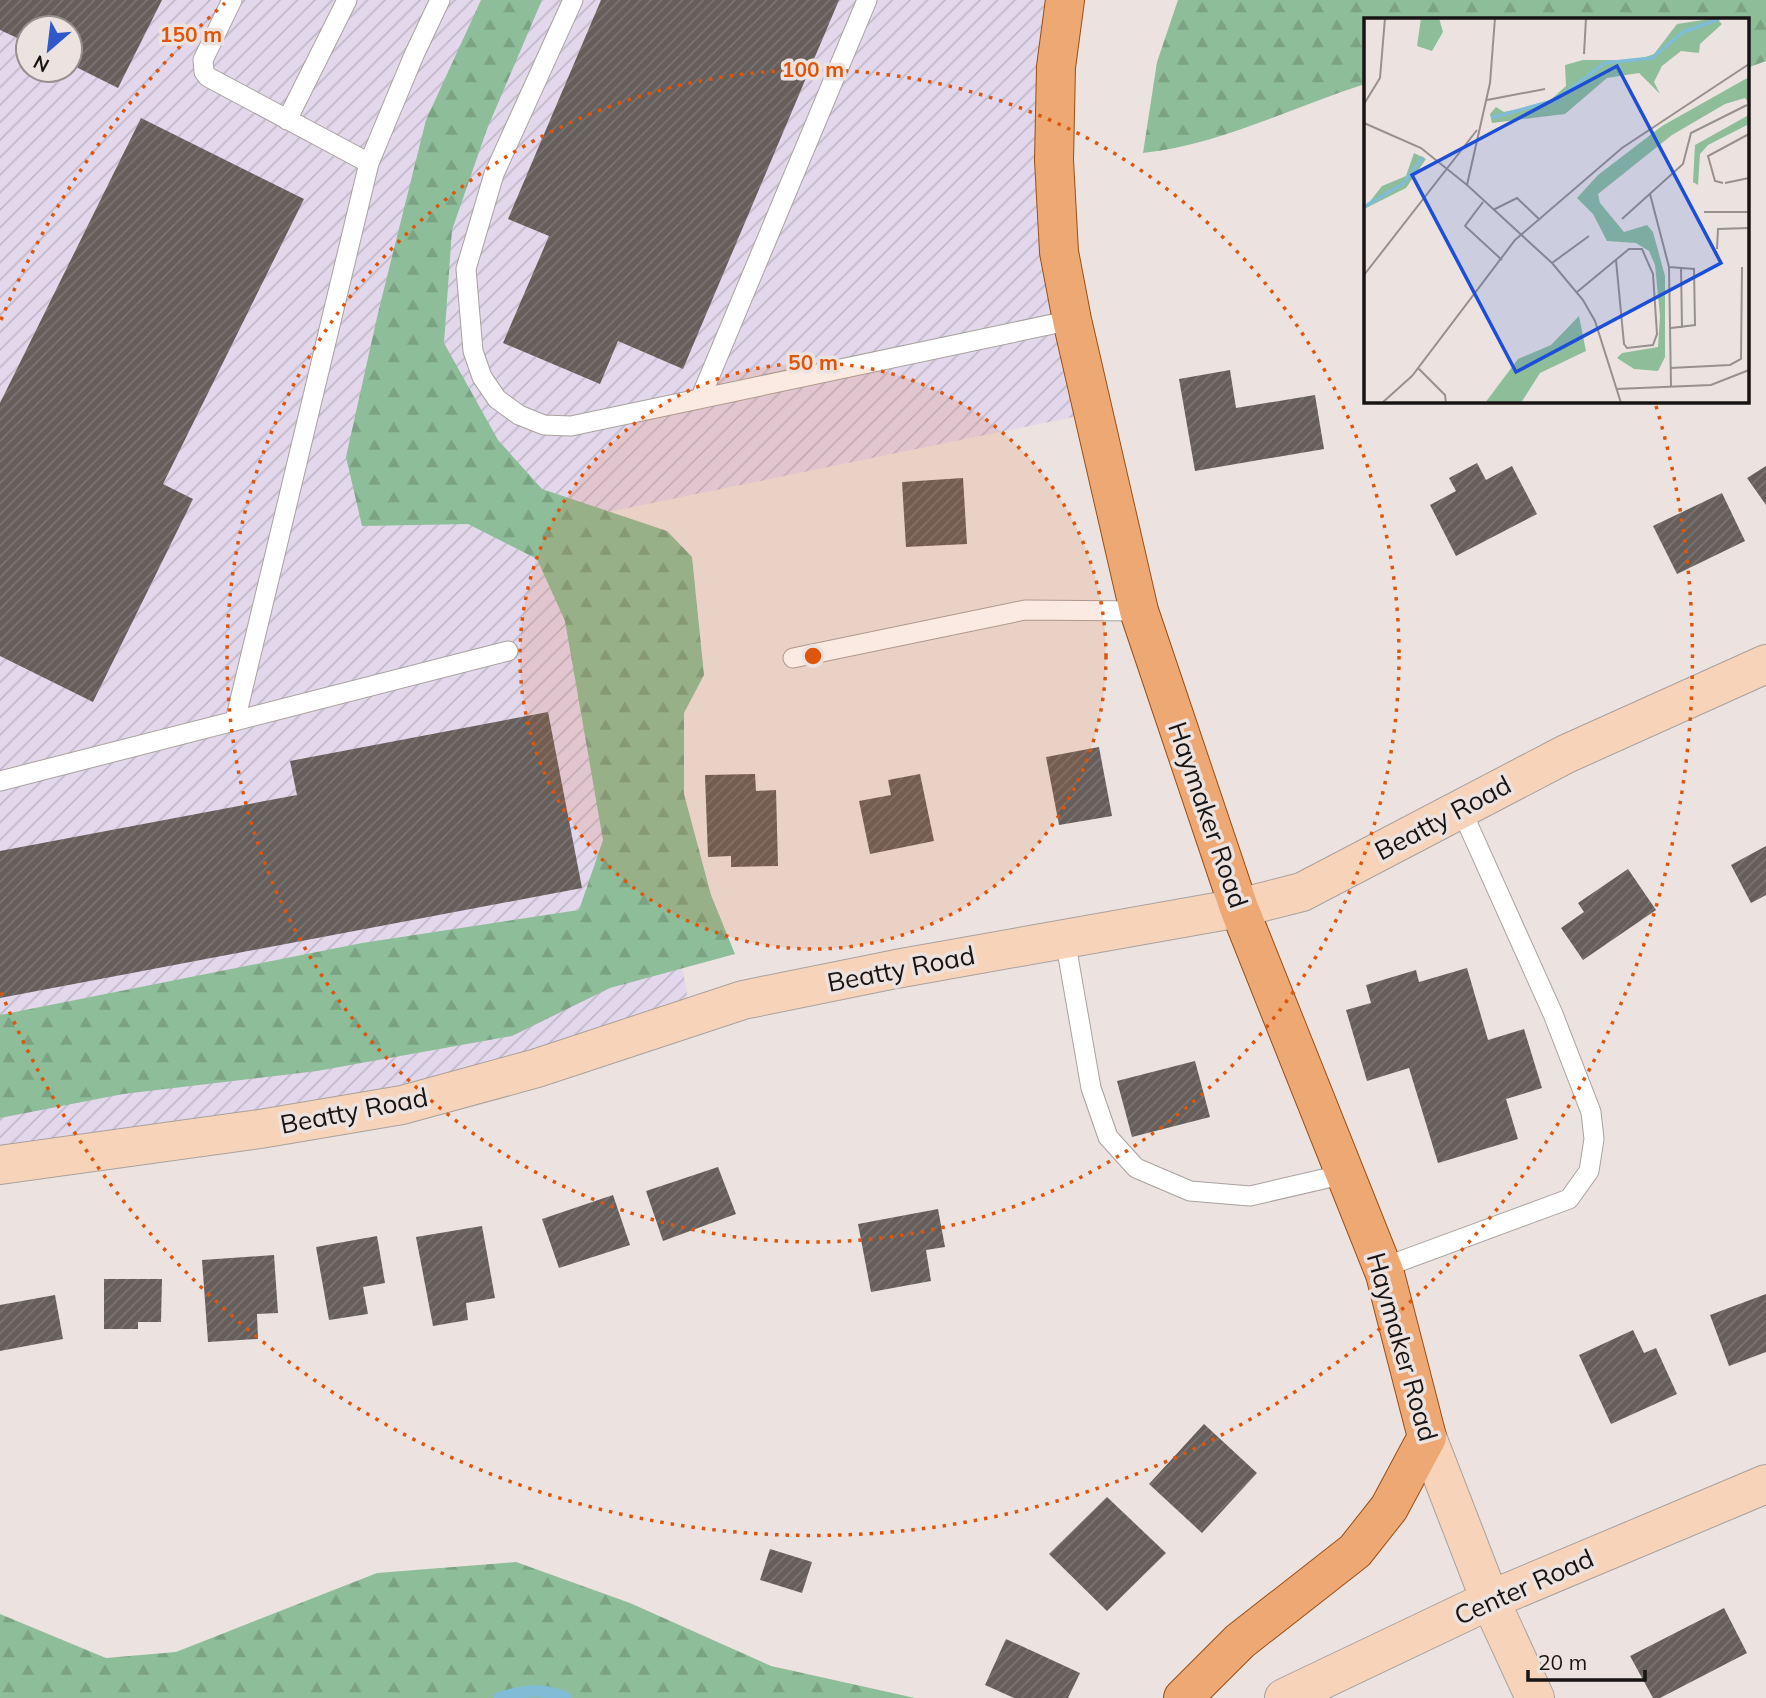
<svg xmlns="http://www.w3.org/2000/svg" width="1766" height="1698" font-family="Mulish,sans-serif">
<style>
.industrial{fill:url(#industrial-furrows);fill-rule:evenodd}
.forest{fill:url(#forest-firs)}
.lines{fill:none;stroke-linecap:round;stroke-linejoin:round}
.stream{stroke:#81bcd7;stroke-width:12}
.building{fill:url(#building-hatch)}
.lane-casing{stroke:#a9a19e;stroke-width:21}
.secondary-casing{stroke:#a9a19e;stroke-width:40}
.primary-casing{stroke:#9c4e15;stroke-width:40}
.lane{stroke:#fff;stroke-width:19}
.secondary{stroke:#f7d4b9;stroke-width:38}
.primary{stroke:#eea873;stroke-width:38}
.ring{fill:none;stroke:#de560c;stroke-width:3.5;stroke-dasharray:3.5 7}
.labels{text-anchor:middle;stroke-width:7;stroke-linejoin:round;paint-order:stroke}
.street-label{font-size:26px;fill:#171413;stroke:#ece3e0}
.inset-river{fill:none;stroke:#81bcd7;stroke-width:3.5}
.inset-road{fill:none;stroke:#97908e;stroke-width:2}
.view{fill:#1d4ed8;fill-opacity:0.15;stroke:#1d4ed8;stroke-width:3.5}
.inset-edge{fill:none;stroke:#171413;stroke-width:3.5}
.centre{fill:#de560c;stroke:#ece3e0;stroke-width:3.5}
.ring-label{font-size:21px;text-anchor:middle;font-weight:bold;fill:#de560c;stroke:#ece3e0;stroke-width:7;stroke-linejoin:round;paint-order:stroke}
</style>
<defs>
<pattern id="industrial-furrows" width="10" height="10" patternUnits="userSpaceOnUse" patternTransform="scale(1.75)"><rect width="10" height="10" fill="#e2d7eb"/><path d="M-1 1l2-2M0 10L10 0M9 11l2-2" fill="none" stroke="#c1b8c9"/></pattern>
<pattern id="forest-firs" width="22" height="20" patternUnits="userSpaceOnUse" patternTransform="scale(1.75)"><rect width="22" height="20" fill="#8ebd99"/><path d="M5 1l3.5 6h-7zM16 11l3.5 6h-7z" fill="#7aa283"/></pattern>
<pattern id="building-hatch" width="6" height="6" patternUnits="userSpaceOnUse" patternTransform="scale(1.75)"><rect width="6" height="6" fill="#655e5b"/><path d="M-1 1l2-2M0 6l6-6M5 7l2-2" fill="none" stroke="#7a7472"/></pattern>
</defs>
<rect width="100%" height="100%" fill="#ece3e0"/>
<path class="industrial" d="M 0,0 L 1065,0 L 1056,67 L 1093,413 L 603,513 L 691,1017 L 537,1068 L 0,1165 ZM 28,28 L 70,28 L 70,70 L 28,70 Z"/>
<path class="forest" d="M 481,0 L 542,0 L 487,129 L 452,230 L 444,343 L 498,440 L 542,489 L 667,531 L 692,557 L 704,675 L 684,713 L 684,794 L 711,895 L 735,954 L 610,988 L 512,1036 L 317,1071 L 123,1094 L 0,1118 L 0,1015 L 362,943 L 579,910 L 603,840 L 565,621 L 537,559 L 468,524 L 362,526 L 346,457 L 378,313 L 426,120 Z
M 1178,0 L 1766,0 L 1766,61 L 1747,68 L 1747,19 L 1365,19 L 1365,84 C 1292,107 1220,145 1143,153 L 1157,62 Z
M 516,1562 L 630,1603 L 771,1666 L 915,1698 L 0,1698 L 0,1614 L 106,1658 L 176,1652 L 377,1573 Z"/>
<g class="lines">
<path class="stream" d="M 499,1698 C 522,1691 543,1687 566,1698"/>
</g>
<path class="building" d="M 0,0 L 162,0 L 118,88 L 70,64 L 70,28 L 28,28 L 28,43 L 0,30 Z
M 601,0 L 839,0 L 683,369 L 618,341 L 600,384 L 503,343 L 549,236 L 508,219 Z
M 141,118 L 304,199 L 163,484 L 193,499 L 93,702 L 0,656 L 0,403 Z
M 1230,370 L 1236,408 L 1315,395 L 1324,449 L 1195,471 L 1179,379 Z
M 1477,463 L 1486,480 L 1512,466 L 1537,514 L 1456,556 L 1430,505 L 1456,491 L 1449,478 Z
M 1766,466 L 1766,505 L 1747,478 Z
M 963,478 L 967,544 L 906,547 L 902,482 Z
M 1722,493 L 1745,541 L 1677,574 L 1653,526 Z
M 548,712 L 582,888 L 0,998 L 0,851 L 297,795 L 290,761 Z
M 1099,747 L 1112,816 L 1059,825 L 1046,757 Z
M 755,774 L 756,791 L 776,790 L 778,866 L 731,867 L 731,856 L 708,857 L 705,775 Z
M 920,774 L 934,841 L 870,854 L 859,801 L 891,795 L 888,780 Z
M 1766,846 L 1766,895 L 1751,903 L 1731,865 Z
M 1628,869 L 1656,910 L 1583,960 L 1561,928 L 1584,912 L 1578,903 Z
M 1467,968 L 1488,1040 L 1524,1029 L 1542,1088 L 1506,1099 L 1518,1139 L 1438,1163 L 1409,1068 L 1367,1081 L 1346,1010 L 1371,1003 L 1366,985 L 1416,970 L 1419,982 Z
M 1195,1061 L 1210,1117 L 1132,1137 L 1117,1081 Z
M 718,1167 L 736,1214 L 663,1241 L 646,1191 Z
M 613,1195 L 630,1245 L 559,1268 L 542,1219 Z
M 938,1209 L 945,1247 L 926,1250 L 931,1281 L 871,1292 L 858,1224 Z
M 482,1226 L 495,1298 L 466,1303 L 468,1320 L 433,1326 L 416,1237 Z
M 377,1236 L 385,1283 L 363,1287 L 368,1314 L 329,1320 L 316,1247 Z
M 274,1255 L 278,1313 L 257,1314 L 258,1339 L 208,1342 L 202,1260 Z
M 104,1279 L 162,1279 L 161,1322 L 138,1322 L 138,1329 L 104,1329 Z
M 1766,1294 L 1766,1352 L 1729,1366 L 1710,1315 Z
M 55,1295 L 63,1339 L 0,1351 L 0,1305 Z
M 1633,1330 L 1644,1353 L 1656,1348 L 1677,1394 L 1611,1424 L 1579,1355 Z
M 1204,1424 L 1257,1473 L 1202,1533 L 1149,1484 Z
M 1107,1497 L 1166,1553 L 1107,1611 L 1049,1554 Z
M 770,1549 L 812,1562 L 802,1593 L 760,1580 Z
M 1724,1608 L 1747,1653 L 1660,1698 L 1653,1698 L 1630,1656 Z
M 1006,1639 L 1080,1673 L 1068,1698 L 1014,1698 L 985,1685 Z"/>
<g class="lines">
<defs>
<path id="lane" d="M 232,0 L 203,60 L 204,72 L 208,77 L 369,163
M 573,0 L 494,174 L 466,269 L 473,351 L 482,377 L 497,399 L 519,415 L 544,425 L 571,426 L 1072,320
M 287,120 L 347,0
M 700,399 L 867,0
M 793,658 L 1025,610 L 1139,611
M 235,721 L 369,163 L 414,55 L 440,0
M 0,781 L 508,651
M 1065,939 L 1091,1088 L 1108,1137 L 1136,1168 L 1190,1191 L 1250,1196 L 1345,1174
M 1382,1268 L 1569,1199 L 1589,1171 L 1594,1139 L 1591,1112 L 1553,1014 L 1460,807"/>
<path id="secondary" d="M 0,1165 L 260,1129 L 402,1105 L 537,1068 L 743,1000 L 896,969 L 1239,908 L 1302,892 L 1566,754 L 1766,664
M 1427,1437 L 1490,1600 L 1535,1698
M 1284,1698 L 1490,1600 L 1766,1484"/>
<path id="primary" d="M 1065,0 L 1056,67 L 1054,160 L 1059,252 L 1072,320 L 1139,611 L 1239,908 L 1385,1274 L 1427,1437 L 1389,1508 L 1355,1551 L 1240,1641 L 1183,1698"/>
</defs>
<use href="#lane" class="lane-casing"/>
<use href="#secondary" class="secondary-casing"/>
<use href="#primary" class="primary-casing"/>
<use href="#lane" class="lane"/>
<use href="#secondary" class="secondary"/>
<use href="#primary" class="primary"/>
</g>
<circle cx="813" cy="656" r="293" fill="#de560c" fill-opacity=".12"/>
<g class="ring">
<circle cx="813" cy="656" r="293"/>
<circle cx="813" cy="656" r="586"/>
<path d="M1 320A879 879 0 0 1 225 3M1656 406A879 879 0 0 1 1 992"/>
</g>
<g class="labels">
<g class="street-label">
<text transform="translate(1208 815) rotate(71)" y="9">Haymaker Road</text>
<text transform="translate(1443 818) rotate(-28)" y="9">Beatty Road</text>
<text transform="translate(901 969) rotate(-11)" y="9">Beatty Road</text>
<text transform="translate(354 1111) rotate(-11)" y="9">Beatty Road</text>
<text transform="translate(1402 1347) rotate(74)" y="9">Haymaker Road</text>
<text transform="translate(1524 1587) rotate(-24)" y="9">Center Road</text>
</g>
</g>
<g transform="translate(1364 18)">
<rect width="385" height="385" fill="#ece3e0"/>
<path d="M 57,0 L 75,0 L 79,14 L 68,33 L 53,28 ZM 352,0 L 358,6 L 336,26 L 335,35 L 317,33 L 298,48 L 290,64 L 296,76 L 275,55 L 243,60 L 201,96 L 128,105 L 126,96 L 132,89 L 140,94 L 183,85 L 202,68 L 201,47 L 219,42 L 273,42 L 290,36 L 313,6 ZM 385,59 L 385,85 L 381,80 L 361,86 L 308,117 L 234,176 L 236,185 L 260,214 L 283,207 L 289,214 L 301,258 L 301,339 L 294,353 L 270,351 L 253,340 L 258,335 L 294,329 L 296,298 L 291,247 L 285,233 L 272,225 L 243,223 L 229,196 L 213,180 L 234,157 L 298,108 ZM 385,90 L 385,106 L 344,127 L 336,136 L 334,167 L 329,164 L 331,127 L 383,98 ZM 50,135 L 62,141 L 42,170 L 0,191 L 18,168 L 42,158 ZM 215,298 L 222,333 L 176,355 L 157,385 L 121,385 L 154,341 L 187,327 Z" fill="#8ebd99"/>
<path class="inset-river" d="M 127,100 L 192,82 L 241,45 L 288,40 L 319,14 L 355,1M 0,189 L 40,165 L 59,139"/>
<path class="inset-road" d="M 131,0 L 126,65 L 103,167 L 188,245 L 219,282 L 231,303 L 257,385M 220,36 L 222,0M 123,82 L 181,71M 0,86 L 16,60 L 21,0M 0,105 L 57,130 L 103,167M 359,165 L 351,163 L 344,138 L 385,116M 361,165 L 385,160M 286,176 L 305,249 L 307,368M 119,184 L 101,208 L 138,242M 129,192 L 153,180 L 176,202M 340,194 L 385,194M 258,201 L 319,146 L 327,115 L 383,87M 353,231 L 354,211 L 385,210M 188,245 L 225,218M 305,249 L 330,251 L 331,307 L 307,310M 317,249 L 318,310M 0,257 L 113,112M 213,274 L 265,231 L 278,231 L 289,256 L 293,316 L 289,327 L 263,330 L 260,326 L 252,242M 54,350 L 81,377 L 82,385M 306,350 L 366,347 L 377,341 L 378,249M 252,371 L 347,367 L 385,352M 18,385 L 48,358 L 151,222 L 258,130 L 385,46"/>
<path class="view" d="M 253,48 L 357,245 L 152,354 L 48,157 Z"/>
<rect width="385" height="385" class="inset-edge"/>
</g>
<circle cx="813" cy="656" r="10" class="centre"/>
<g class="ring-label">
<text x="191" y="42">150 m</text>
<text x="813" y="77">100 m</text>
<text x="813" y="370">50 m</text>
</g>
<g transform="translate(49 49) rotate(208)"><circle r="33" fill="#ece3e0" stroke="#97908e" stroke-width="2"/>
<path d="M0-5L12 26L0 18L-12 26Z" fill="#2f59c9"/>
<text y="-10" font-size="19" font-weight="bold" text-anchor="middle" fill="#171413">N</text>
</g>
<path d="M1528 1670v10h117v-10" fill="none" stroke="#171413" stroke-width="3.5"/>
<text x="1538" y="1670" font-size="21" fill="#171413" stroke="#ece3e0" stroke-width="5" paint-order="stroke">20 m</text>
</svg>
